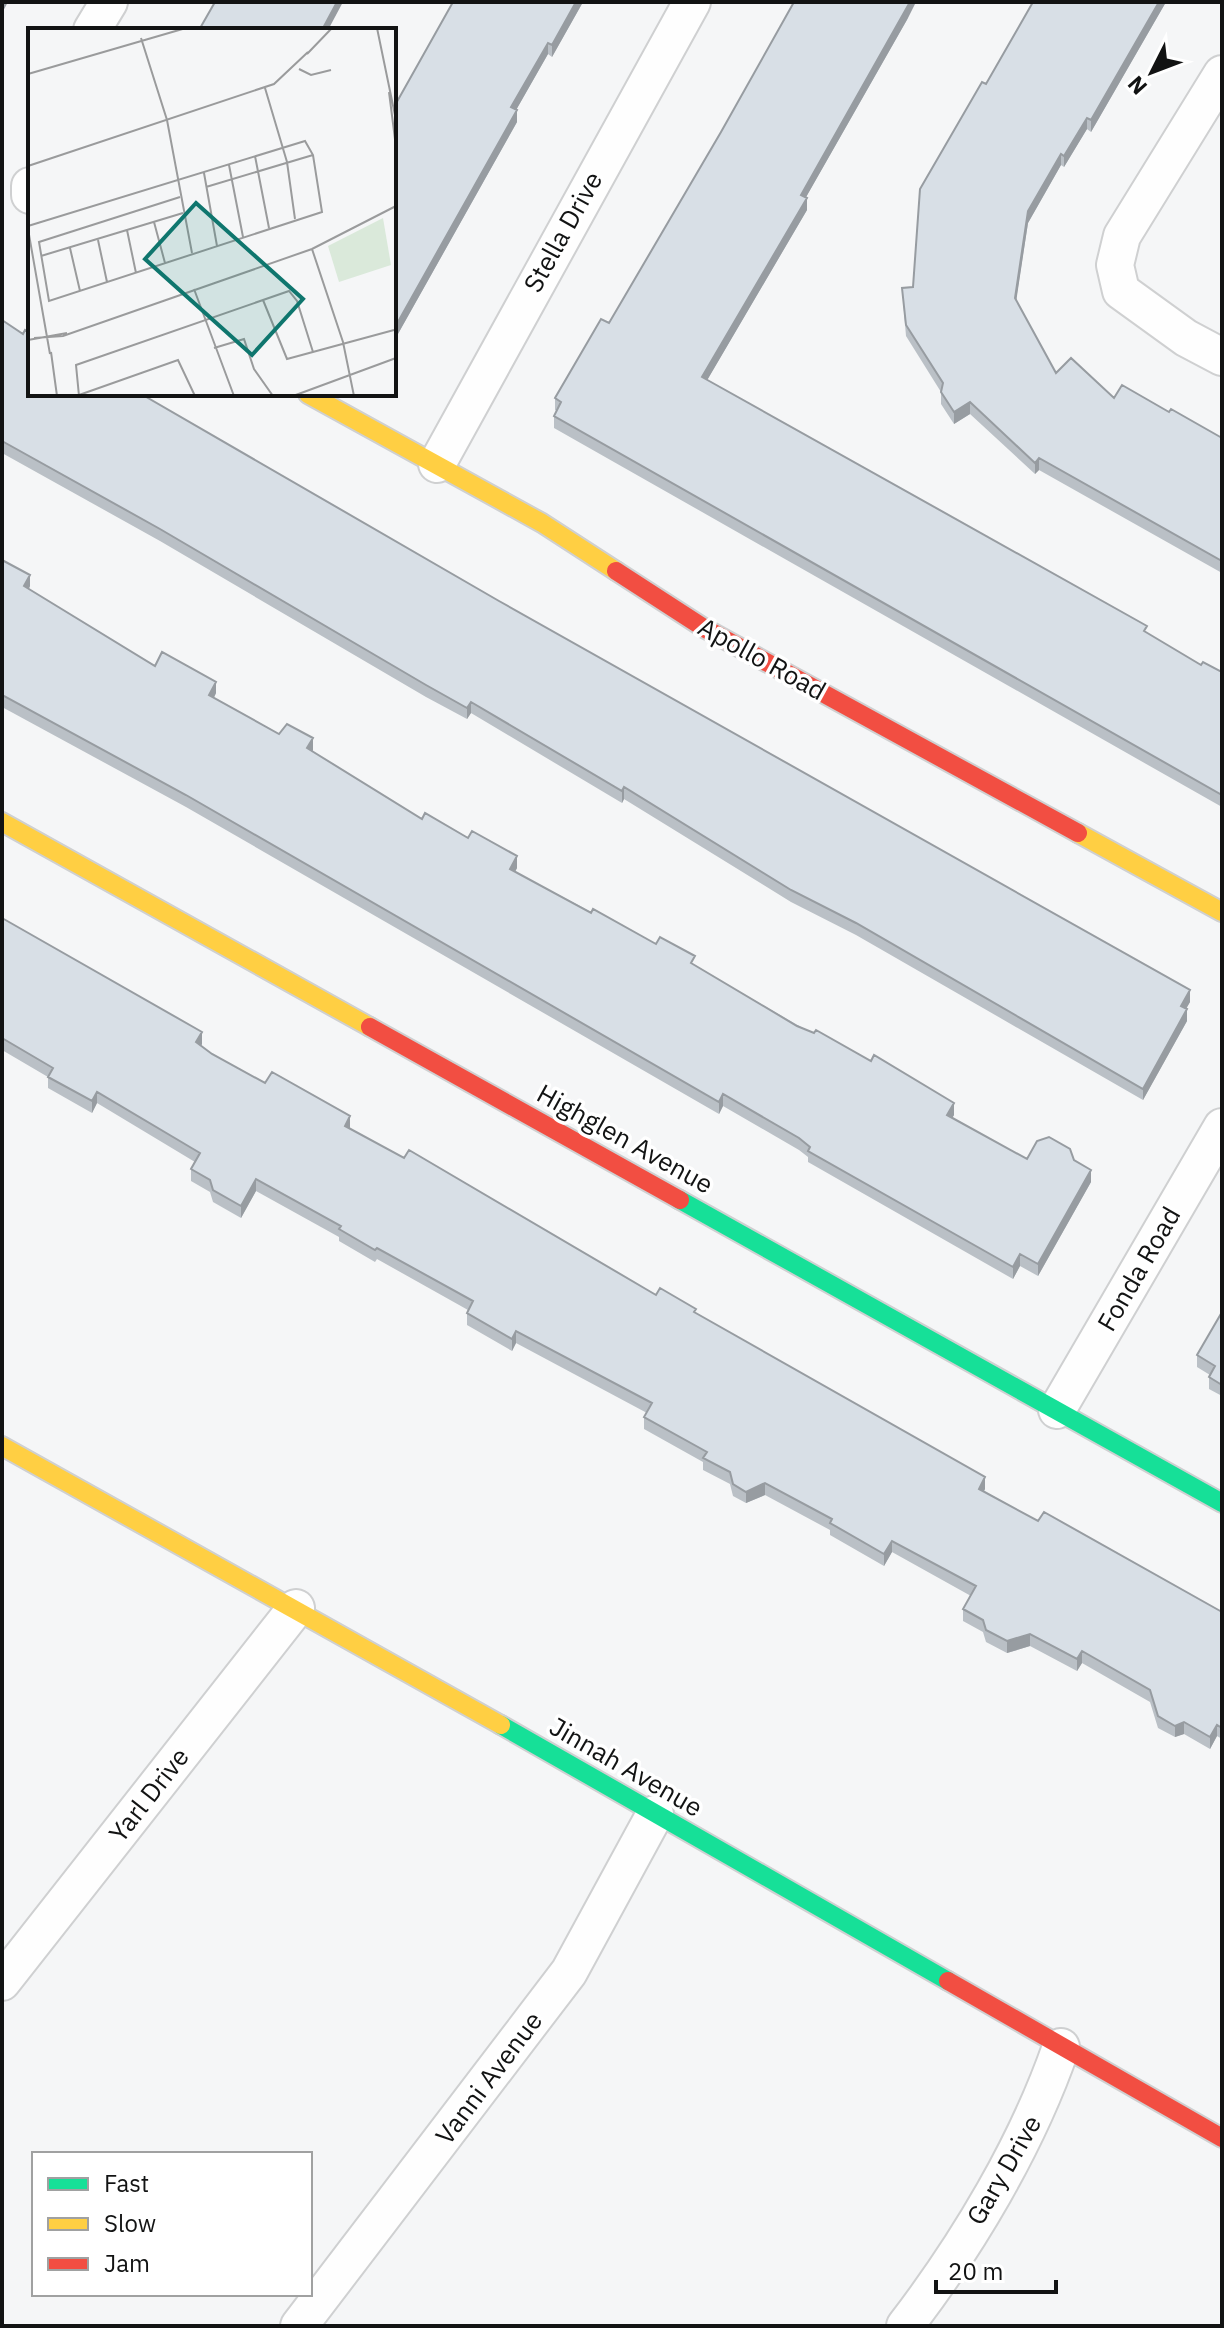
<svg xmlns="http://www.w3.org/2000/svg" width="1224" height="2328" font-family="'IBM Plex Sans',sans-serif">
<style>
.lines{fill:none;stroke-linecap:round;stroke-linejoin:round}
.street-casing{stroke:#cfd0d1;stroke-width:40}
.fast-casing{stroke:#cfd0d1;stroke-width:22}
.slow-casing{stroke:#cfd0d1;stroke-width:22}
.jam-casing{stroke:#cfd0d1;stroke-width:22}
.street{stroke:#fefefe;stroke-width:36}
.fast{stroke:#16e098;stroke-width:18}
.slow{stroke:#ffcf43;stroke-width:18}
.jam{stroke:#f24e42;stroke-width:18}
.wall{fill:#bac0c6}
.shaded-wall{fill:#979ca1}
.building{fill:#d8dfe6;stroke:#979ca1;stroke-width:2}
.labels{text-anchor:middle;stroke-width:7;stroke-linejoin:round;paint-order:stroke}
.street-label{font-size:26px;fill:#121313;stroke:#fff}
.inset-road{fill:none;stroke:#9a9b9c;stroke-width:2}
.view{fill:#0f766e;fill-opacity:0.15;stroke:#0f766e;stroke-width:4}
.inset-edge{fill:none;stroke:#121313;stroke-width:4}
</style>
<rect width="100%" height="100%" fill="#f5f6f7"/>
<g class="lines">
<defs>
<path id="street" d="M 92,30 L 109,2
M 1222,74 L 1122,236 L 1115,265 L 1121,291 L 1186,338 L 1222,357
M 30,186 L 30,195
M 437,464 L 692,2
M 1057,1410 L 1222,1127
M 2,1982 L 296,1608
M 299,2326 L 569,1972 L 655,1814
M 905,2326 C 968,2244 1027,2145 1061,2047"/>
<path id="fast" d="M 680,1200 L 1222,1503
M 501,1725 L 948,1981"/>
<path id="slow" d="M 308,394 L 542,523 L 616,571
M 2,822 L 370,1027
M 1078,833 L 1222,912
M 2,1446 L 501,1725"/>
<path id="jam" d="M 616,571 L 704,628 L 1078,833
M 370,1027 L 680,1200
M 948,1981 L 1222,2138"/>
</defs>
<use href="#street" class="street-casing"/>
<use href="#fast" class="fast-casing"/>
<use href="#slow" class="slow-casing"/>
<use href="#jam" class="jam-casing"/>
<use href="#street" class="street"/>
<use href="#fast" class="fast"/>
<use href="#slow" class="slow"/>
<use href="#jam" class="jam"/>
</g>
<path class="wall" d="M 453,2 L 583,2 L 552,57 L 548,54 L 516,110 L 517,122 L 394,341 L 394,107 Z
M 1033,2 L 1166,2 L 1091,132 L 1087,129 L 1064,167 L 1061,165 L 1028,223 L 1016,300 L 1056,373 L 1114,398 L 1169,412 L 1222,438 L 1222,573 L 1039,470 L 1035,474 L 970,414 L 954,424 L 941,404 L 941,392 L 906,336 L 902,288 L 913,287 L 986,84 Z
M 908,18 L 806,197 L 807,210 L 707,380 L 1201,665 L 1222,672 L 1222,807 L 554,428 L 554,416 L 557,411 L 555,410 L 555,398 L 609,323 L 721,132 Z
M 2,320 L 30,394 L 1190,1002 L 1186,1008 L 1187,1021 L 1143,1100 L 856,935 L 791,902 L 624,799 L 622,803 L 471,713 L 467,719 L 426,697 L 160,541 L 2,453 Z
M 2,560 L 30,586 L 29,589 L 155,666 L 216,693 L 214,698 L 279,734 L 313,750 L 312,751 L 422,819 L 517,868 L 515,872 L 695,966 L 954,1115 L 952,1118 L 1027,1159 L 1074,1160 L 1091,1182 L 1038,1276 L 1020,1266 L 1013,1279 L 808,1162 L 808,1157 L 799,1150 L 723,1106 L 719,1114 L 186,807 L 2,707 Z
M 2,918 L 202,1044 L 201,1046 L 212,1054 L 656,1295 L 696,1314 L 985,1489 L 984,1491 L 1038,1521 L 1222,1612 L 1222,1739 L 1217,1736 L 1210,1749 L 1184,1734 L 1175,1737 L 1158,1728 L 1150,1702 L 1082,1663 L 1077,1671 L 1030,1646 L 1007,1653 L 986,1642 L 983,1632 L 963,1621 L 963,1609 L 971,1596 L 892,1552 L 884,1566 L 830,1535 L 830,1530 L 765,1495 L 746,1503 L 733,1496 L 730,1484 L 703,1470 L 703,1462 L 644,1429 L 644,1417 L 647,1413 L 516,1343 L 512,1351 L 467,1325 L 467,1313 L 468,1310 L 377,1259 L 375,1262 L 339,1241 L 339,1237 L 256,1191 L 241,1218 L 213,1202 L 210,1192 L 191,1181 L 191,1169 L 195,1162 L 97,1103 L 92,1113 L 48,1088 L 48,1077 L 2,1050 Z
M 1222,1312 L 1222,1396 L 1209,1389 L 1209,1377 L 1210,1375 L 1197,1367 L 1197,1355 Z"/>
<path class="shaded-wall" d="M 2,2 L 8,2 L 2,13 Z
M 337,2 L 343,2 L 328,30 L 322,30 Z
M 576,2 L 583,2 L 552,57 L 552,45 Z
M 910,2 L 916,2 L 908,18 L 801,206 L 801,195 Z
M 1159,2 L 1166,2 L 1091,132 L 1091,120 Z
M 548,43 L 548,54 L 511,119 L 511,107 Z
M 517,110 L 517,122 L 394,341 L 394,329 Z
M 1087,118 L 1087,129 L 1064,167 L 1064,156 Z
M 1061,154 L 1061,165 L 1028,223 L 1015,309 L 1015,298 L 1028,211 Z
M 807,198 L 807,210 L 702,389 L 702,377 Z
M 970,402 L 970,414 L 954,424 L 954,412 Z
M 1039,458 L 1039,470 L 1035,474 L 1035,463 Z
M 30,575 L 30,586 L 24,598 L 24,586 Z
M 216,682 L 216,693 L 209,707 L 209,695 Z
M 471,702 L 471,713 L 467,719 L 467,708 Z
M 313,738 L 313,750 L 307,760 L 307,748 Z
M 624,787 L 624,799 L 622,803 L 622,791 Z
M 517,856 L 517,868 L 510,881 L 510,869 Z
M 1190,990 L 1190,1002 L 1181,1018 L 1181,1006 Z
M 1187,1009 L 1187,1021 L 1143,1100 L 1143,1089 Z
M 202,1032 L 202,1044 L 196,1054 L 196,1042 Z
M 97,1092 L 97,1103 L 92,1113 L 92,1101 Z
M 723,1094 L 723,1106 L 719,1114 L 719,1102 Z
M 954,1103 L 954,1115 L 947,1127 L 947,1115 Z
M 350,1116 L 350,1128 L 345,1138 L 345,1126 Z
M 1091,1170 L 1091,1182 L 1038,1276 L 1038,1264 Z
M 256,1179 L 256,1191 L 241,1218 L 241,1206 Z
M 1020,1254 L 1020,1266 L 1013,1279 L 1013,1267 Z
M 516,1331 L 516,1343 L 512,1351 L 512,1339 Z
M 985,1477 L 985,1489 L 979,1500 L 979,1489 Z
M 765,1483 L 765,1495 L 746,1503 L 746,1492 Z
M 892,1541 L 892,1552 L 884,1566 L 884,1554 Z
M 1030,1634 L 1030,1646 L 1007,1653 L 1007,1641 Z
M 1082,1651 L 1082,1663 L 1077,1671 L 1077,1659 Z
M 1184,1722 L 1184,1734 L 1175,1737 L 1175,1726 Z
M 1217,1725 L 1217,1736 L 1210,1749 L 1210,1737 Z"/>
<path class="building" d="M 215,2 L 337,2 L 322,30 L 199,30 Z
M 453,2 L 576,2 L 552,45 L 548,43 L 511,107 L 517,110 L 394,329 L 394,107 Z
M 794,2 L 910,2 L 801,195 L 807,198 L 702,377 L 1147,626 L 1144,631 L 1201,665 L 1203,662 L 1222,672 L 1222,795 L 554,416 L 561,402 L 555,398 L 601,319 L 609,323 L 721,132 Z
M 1033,2 L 1159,2 L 1091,120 L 1087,118 L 1064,156 L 1061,154 L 1028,211 L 1015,298 L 1056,373 L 1071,358 L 1114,398 L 1122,385 L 1169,412 L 1171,409 L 1222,438 L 1222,561 L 1039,458 L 1035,463 L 970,402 L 954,412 L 941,392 L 943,383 L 906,325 L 902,288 L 913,287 L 920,189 L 982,82 L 986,84 Z
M 2,320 L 23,334 L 25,330 L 30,333 L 30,394 L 141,394 L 499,601 L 1190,990 L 1181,1006 L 1187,1009 L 1143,1089 L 856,923 L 791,890 L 624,787 L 622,791 L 471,702 L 467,708 L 426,685 L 160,529 L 2,441 Z
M 2,560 L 30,575 L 24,586 L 155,666 L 162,652 L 216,682 L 209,695 L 279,734 L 287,724 L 313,738 L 307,748 L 422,819 L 425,813 L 468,838 L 472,831 L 517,856 L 510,869 L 591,913 L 593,909 L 656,944 L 660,937 L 695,956 L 691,963 L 797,1026 L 814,1033 L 816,1030 L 871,1061 L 874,1055 L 954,1103 L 947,1115 L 1027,1159 L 1037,1141 L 1049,1137 L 1070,1149 L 1074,1160 L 1091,1170 L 1038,1264 L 1020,1254 L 1013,1267 L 808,1151 L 810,1147 L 799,1138 L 723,1094 L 719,1102 L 186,795 L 2,695 Z
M 2,918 L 202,1032 L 196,1042 L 212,1054 L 265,1083 L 272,1072 L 350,1116 L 345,1126 L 404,1158 L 409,1150 L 656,1295 L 660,1288 L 696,1309 L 694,1312 L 985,1477 L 979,1489 L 1038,1521 L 1044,1512 L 1222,1612 L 1222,1728 L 1217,1725 L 1210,1737 L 1184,1722 L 1175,1726 L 1158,1716 L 1150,1690 L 1082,1651 L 1077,1659 L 1030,1634 L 1007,1641 L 986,1630 L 983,1620 L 963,1609 L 976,1586 L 892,1541 L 884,1554 L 830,1523 L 832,1519 L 765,1483 L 746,1492 L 733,1484 L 730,1472 L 703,1458 L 707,1452 L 644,1417 L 652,1403 L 516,1331 L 512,1339 L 467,1313 L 473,1301 L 377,1248 L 375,1250 L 339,1229 L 341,1226 L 256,1179 L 241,1206 L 213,1190 L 210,1180 L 191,1169 L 200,1153 L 97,1092 L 92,1101 L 48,1077 L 53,1068 L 2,1038 Z
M 1222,1312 L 1222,1385 L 1209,1377 L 1215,1366 L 1197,1355 Z"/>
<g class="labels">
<g class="street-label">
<text transform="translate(563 232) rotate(-61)" y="9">Stella Drive</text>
<text transform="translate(762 659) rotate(29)" y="9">Apollo Road</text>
<text transform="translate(625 1139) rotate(29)" y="9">Highglen Avenue</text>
<text transform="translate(1139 1269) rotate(-60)" y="9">Fonda Road</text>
<text transform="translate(626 1767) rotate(30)" y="9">Jinnah Avenue</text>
<text transform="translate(149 1795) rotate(-52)" y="9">Yarl Drive</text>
<text transform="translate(489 2078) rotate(-53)" y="9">Vanni Avenue</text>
<text transform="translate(1004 2170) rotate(-60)" y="9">Gary Drive</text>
</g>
</g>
<g transform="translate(28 28)">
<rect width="368" height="368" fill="#f5f6f7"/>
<path d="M 355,190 L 363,237 L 311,254 L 300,218 Z" fill="#dae9da"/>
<path class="inset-road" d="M 349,0 L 368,92M 113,10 L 139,92 L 164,225M 279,26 L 304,0M 271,41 L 283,47 L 303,42M 0,46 L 158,0M 237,60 L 259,134 L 267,191M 361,64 L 368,119M 227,128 L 241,200M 201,137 L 215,209M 0,138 L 246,56 L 280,24M 176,145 L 189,218M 178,159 L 285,127M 126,194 L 137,235M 0,198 L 277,113 L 285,127 L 294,184 L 21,273 L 11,214 L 152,169M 0,201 L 22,326M 99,202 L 108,245M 70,212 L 79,254M 42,220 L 52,263M 284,221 L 315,314 L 326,368M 13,228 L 155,185M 166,261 L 206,368M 235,272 L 259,331 L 366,302M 6,310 L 35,308 L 284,221 L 368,178M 0,312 L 39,305M 186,320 L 216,311 L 226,341 L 245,368M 23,324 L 29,368M 51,367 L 150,332 L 167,368M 51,368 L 48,337 L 261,263 L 269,273 L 285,324M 265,368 L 368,330"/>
<path class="view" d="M 168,175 L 275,271 L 224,327 L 117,231 Z"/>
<rect width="368" height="368" class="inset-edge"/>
</g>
<rect width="1224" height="2328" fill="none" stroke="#121313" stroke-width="8"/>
<rect x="32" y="2152" width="280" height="144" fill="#ffffff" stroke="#a0a1a1" stroke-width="2"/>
<rect x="48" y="2178" width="40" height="12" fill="#16e098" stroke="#a0a1a1" stroke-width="2"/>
<text x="104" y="2192" font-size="24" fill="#121313">Fast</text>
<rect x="48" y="2218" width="40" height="12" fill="#ffcf43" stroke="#a0a1a1" stroke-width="2"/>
<text x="104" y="2232" font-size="24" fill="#121313">Slow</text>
<rect x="48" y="2258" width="40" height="12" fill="#f24e42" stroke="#a0a1a1" stroke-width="2"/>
<text x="104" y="2272" font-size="24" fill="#121313">Jam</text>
<g transform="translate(1152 72) rotate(228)" stroke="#ffffff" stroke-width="6" paint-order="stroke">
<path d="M0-6L14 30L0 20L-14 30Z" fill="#121313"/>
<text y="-12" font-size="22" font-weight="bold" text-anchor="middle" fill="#121313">N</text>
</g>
<path d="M936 2280v12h120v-12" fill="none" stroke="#121313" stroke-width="4"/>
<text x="948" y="2280" font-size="24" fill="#121313" stroke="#ffffff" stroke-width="6" paint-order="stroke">20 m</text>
</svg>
